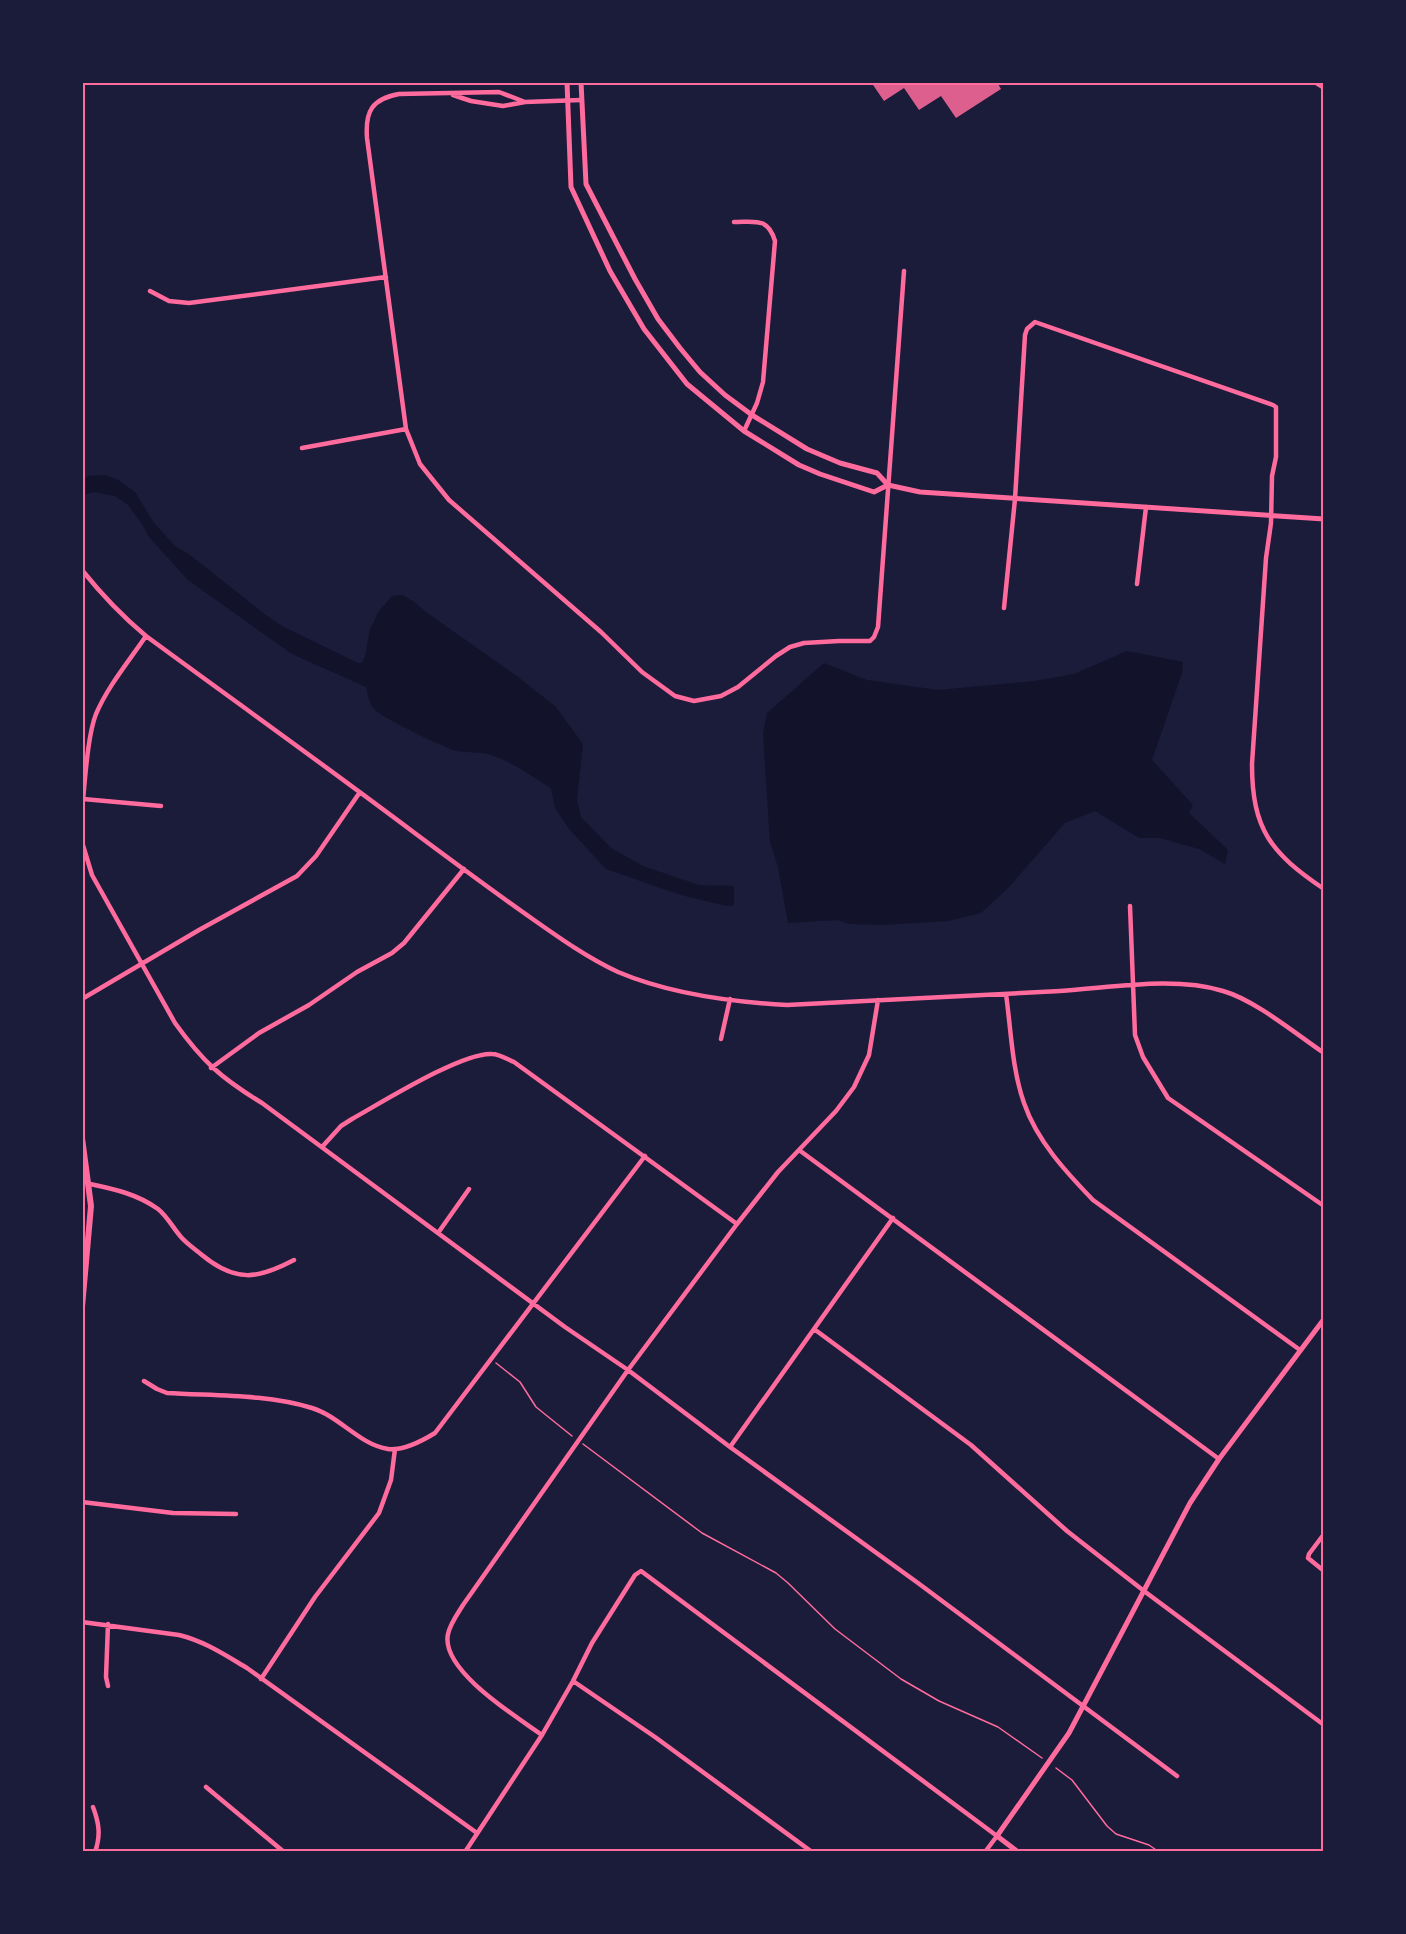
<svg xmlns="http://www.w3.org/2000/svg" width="1406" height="1934" font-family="'Source Sans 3',sans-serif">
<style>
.water{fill:#12122b}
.building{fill:#dd5f8e}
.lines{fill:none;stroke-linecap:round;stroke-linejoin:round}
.path{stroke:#ff6b9d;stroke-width:1.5}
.minor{stroke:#ff6b9d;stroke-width:4.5}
.tertiary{stroke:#ff6b9d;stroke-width:5}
.secondary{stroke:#ff6b9d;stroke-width:6}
.neatline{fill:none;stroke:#ff6b9d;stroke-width:2}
</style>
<rect width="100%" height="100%" fill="#1b1b3a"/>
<path class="water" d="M 106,475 L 118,480 L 135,492 L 154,523 L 175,546 L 190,555 L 267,616 L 282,626 L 358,663 L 362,663 L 365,657 L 370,629 L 379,611 L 392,596 L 402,595 L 414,602 L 430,615 L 518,677 L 556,707 L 583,744 L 577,800 L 581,817 L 611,848 L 643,866 L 699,885 L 734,886 L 734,905 L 727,906 L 681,895 L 606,869 L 570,830 L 555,808 L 551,788 C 533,777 514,763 494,756 C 482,751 470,753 457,751 C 446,749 379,716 374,709 C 369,703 368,695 366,687 L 292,654 L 188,580 L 149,537 L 142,524 L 128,505 L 115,496 L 94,492 L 83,495 L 83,479 L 88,476 Z
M 1127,651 L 1183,662 L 1182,673 L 1152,760 L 1193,805 L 1189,813 L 1228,850 L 1225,864 L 1199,849 L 1160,838 L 1139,838 L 1095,811 L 1065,823 L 1009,887 L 981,913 L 948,921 L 884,925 L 849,924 L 838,920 L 788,923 L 778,867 L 770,842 L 763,733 L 767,713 L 824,663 L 867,680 L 938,690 L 1035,681 L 1074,674 Z"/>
<path class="building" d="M 871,82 L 997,82 L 1001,89 L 956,118 L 941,96 L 919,110 L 904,88 L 884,101 Z"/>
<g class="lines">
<path class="path" d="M 496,1363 L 520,1382 L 536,1407 L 572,1436
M 583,1444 L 702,1533 L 776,1573 L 788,1583 L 835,1629 L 901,1679 L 939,1701 L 998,1727 L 1042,1758
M 1056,1768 L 1072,1780 L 1107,1826 L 1116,1834 L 1149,1845 L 1159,1852"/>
<path class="minor" d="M 453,95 L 471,101 L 503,106 L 525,102 L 581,100
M 525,102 L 499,92 L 399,94 C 372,99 365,111 367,138 L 406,429 L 420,464 L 449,500 L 601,632 L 642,672 L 675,696 L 694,701 L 721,696 L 738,687 L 776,656 L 790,647 L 804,643 L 839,641 L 870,641 L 874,637 L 878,627 L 904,271
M 734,222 C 755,222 768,217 775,241 L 763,382 L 757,403 L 744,431
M 150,291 L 169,301 L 189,303 L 386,277
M 302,448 L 406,429
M 82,570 C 102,595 122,616 146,636 C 236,702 327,767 416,834 C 455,863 494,892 534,920 C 561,939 588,958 618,972 C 670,994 731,1002 787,1005 C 878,1000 969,996 1060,991 C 1111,988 1173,976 1223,991 C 1255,1000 1296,1034 1324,1053
M 1137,584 L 1146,507
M 1004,608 L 1015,499 L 1025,335 L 1027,329 L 1035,322 L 1273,405 L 1276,407 L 1276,457 L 1272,476 L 1271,523 L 1266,558 L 1252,764 C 1252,830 1271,853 1324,889
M 83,799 L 161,806
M 82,810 C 85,784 87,737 96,714 C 108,686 129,661 146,636
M 82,842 L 92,875 L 175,1023 C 203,1062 221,1078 262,1103 L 565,1327 L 628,1370 L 730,1447 L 918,1583 L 1177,1776
M 1130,906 L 1135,1035 L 1143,1057 L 1168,1098 L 1324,1206
M 1006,994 C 1011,1030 1012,1069 1024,1103 C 1037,1141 1066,1172 1093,1200 L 1300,1350
M 82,999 L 199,930 L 297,876 L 316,856 L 360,792
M 721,1039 L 730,999
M 211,1068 L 259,1033 L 309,1005 L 357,972 L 392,953 L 404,943 L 464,869
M 322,1147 L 341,1126 L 352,1119 C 381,1103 462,1052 492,1054 C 499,1054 507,1059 514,1062 L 737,1224
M 799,1150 L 1219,1459
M 90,1184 C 114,1189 137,1194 158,1209 C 167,1216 173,1228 181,1237 C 187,1244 195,1249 202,1255 C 236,1283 258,1279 294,1260
M 438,1233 L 469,1189
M 814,1329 L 971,1445 L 1067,1531 L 1144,1591 L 1324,1725
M 144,1381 L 157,1389 L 167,1393 C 215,1396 266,1394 312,1408 C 339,1416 360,1445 388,1449 C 404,1451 422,1441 435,1433 L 645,1156
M 730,1447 L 893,1218
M 82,1502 L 173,1513 L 236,1514
M 1324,1534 L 1309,1554 L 1308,1558 L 1324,1571
M 82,1622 L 179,1635 C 204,1641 225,1655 247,1668 L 477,1833
M 108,1624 L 106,1677 L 108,1686
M 261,1679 L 315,1597 L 379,1513 L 391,1480 L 395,1449
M 573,1681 L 655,1737 L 812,1852
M 542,1735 C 517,1717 440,1670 448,1634 C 450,1624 458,1613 463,1605 L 628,1370 L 737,1224 L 778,1172 L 836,1111 L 854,1087 L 869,1055 L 878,1000
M 206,1787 L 284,1852
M 93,1807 C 99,1823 101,1835 95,1852
M 465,1852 L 542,1735 L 573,1681 L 592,1643 L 635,1575 L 641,1571 L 997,1836 L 985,1852"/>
<path class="tertiary" d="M 567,82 L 571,187 L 610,271 L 644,329 L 687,384 L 744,431 L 799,465 L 820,474 L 874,492 L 888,485
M 581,82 L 586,184 L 635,279 L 658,319 L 680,348 L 700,372 L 725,395 L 752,415 L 807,449 L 840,463 L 877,473 L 888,485 L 920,492 L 1324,519
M 1018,1852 L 997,1836 L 1069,1733 L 1190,1503 L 1219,1459 L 1324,1319"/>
<path class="secondary" d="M 1316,82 L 1324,87
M 82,1138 L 91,1206 L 82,1307"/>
</g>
<rect width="1406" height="1934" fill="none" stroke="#1b1b3a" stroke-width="168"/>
<rect x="84" y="84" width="1238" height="1766" class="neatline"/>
</svg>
